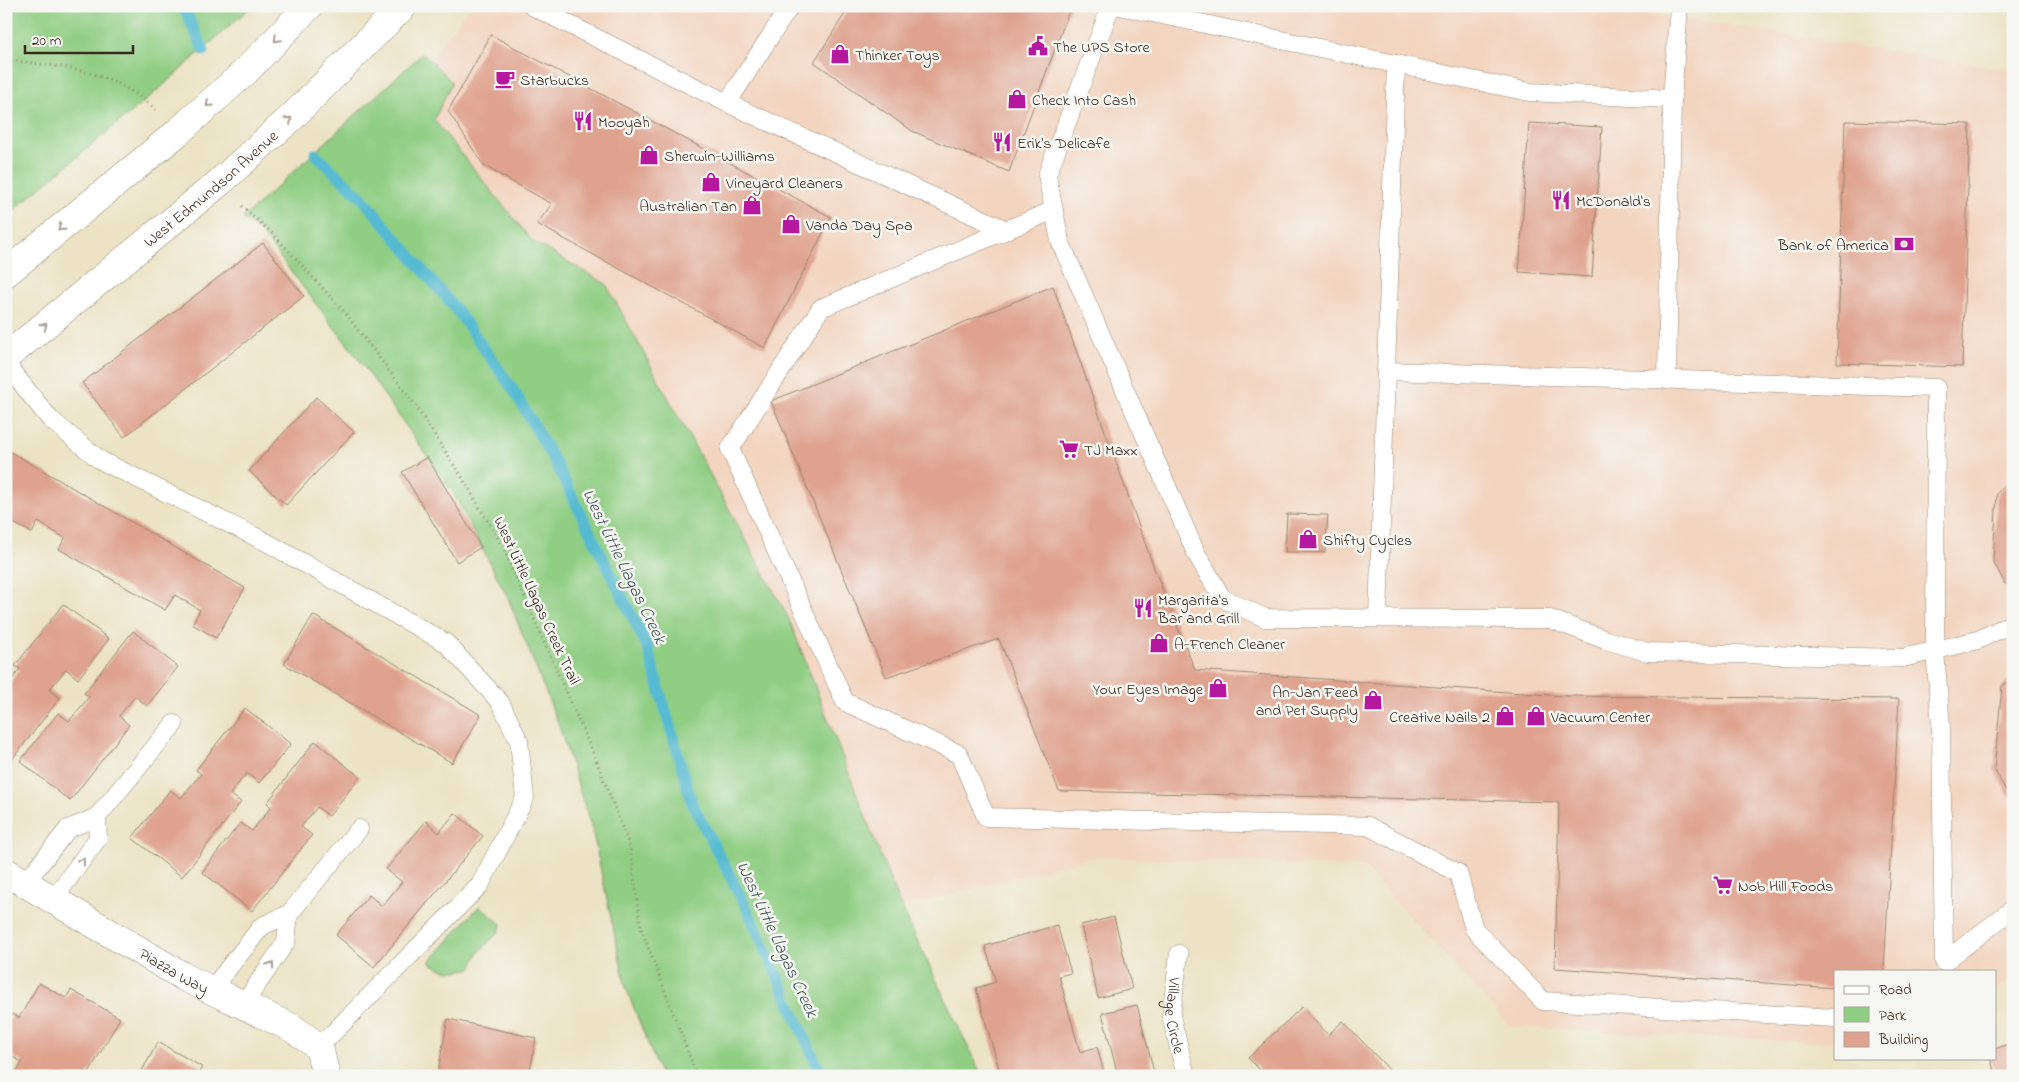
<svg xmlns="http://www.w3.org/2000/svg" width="2019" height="1082" font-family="'Indie Flower',sans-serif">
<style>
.built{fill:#f3d4bf}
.green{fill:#90ce83;stroke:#667c50}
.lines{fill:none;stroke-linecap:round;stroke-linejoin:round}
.stream{stroke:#54bad2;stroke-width:11}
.building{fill:#dfa28e}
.lane-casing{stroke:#948671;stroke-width:19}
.street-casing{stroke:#948671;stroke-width:29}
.secondary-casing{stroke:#948671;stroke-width:29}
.path{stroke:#948671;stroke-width:3;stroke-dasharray:1 4;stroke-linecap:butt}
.lane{stroke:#fff;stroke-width:18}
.street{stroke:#fff;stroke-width:28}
.secondary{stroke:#fff;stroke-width:28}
.oneway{stroke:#a79f9a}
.labels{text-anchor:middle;stroke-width:5;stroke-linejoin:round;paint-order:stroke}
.poi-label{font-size:16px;fill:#3b2a1e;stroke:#f6f6f2;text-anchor:start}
.street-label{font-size:16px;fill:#3b2a1e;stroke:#f6f6f2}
.water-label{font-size:18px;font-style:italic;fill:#445c5d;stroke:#f6f6f2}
</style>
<rect width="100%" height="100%" fill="#f6f6f2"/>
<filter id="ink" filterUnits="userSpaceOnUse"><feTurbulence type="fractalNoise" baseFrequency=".02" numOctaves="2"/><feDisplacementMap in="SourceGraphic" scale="10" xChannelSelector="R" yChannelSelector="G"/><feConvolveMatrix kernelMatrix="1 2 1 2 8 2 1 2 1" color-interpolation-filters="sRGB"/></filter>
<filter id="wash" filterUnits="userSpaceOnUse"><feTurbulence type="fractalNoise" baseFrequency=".0096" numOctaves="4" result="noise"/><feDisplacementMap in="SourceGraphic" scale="20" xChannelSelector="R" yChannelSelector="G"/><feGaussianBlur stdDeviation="1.12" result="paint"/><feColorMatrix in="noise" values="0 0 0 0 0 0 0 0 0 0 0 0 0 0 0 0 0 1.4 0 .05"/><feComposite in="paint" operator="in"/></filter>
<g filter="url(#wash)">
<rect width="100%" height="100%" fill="#ece3c4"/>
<path class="built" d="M 470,6 L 1601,6 L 2013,70 L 2013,979 L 1995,989 L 1995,971 L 1835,971 L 1835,1043 L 1511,1027 L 1364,867 L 1093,857 L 894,909 L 396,105 Z"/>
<path class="green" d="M 6,6 L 252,6 L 159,89 L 6,216 Z
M 423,53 L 452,82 L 434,120 L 532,241 L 606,284 L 789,619 L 897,898 L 982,1076 L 661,1076 L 626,988 L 592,829 L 558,723 L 508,598 L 452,491 L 360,361 L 259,230 L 243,218 Z
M 479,906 L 501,924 L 499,932 L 479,952 L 471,968 C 453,973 444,972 429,962 Z"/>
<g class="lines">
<path class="stream" d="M 183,6 L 204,51
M 315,154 L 362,198 L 459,313 L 514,391 L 555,462 L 647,646 L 692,803 L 749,913 L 822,1076"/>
</g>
<g id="blocks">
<path class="building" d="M 850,6 L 1071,6 L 1009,172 L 912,131 L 814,62 Z
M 491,35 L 831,217 L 765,348 L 537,224 L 552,204 L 484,166 L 448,111 Z
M 1845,121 L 1970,124 L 1962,367 L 1837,363 Z
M 1529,123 L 1602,127 L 1592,277 L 1519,272 Z
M 263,243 L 304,296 L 124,437 L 82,383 Z
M 1053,286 L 1154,568 L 1195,670 L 1564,696 L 1899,699 L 1884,971 L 1835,971 L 1835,988 L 1555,968 L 1559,802 L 1059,791 L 999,639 L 886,677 L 771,401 Z
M 316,397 L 354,432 L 286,505 L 249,471 Z
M 9,451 L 245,588 L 216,638 L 192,624 L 200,610 L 175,595 L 165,610 L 59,549 L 65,538 L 38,522 L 32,533 L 6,519 L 6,456 Z
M 427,457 L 481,547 L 457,562 L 402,472 Z
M 2011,480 L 2013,480 L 2013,584 L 2005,584 L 1993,561 L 1997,493 Z
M 1287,514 L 1328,515 L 1325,552 L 1285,552 Z
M 63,604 L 109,639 L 78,679 L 66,669 L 49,690 L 60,698 L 6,767 L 6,687 L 20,669 L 15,666 Z
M 313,615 L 481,715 L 452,763 L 284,664 Z
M 133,631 L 178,667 L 147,706 L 135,696 L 119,716 L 129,725 L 70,801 L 20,761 L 58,713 L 69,721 L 89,697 L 84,693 Z
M 2013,679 L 2013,803 L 1994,769 L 2002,686 Z
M 245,708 L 291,744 L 259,783 L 247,773 L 230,794 L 241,802 L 182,877 L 132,838 L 170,790 L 181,798 L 201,774 L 196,770 Z
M 315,741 L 360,777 L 329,816 L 317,807 L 301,827 L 312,835 L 252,911 L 202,872 L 240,823 L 252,831 L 271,807 L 267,803 Z
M 455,813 L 483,836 L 374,967 L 336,935 L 369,895 L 382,906 L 402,882 L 386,869 L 426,821 L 439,833 Z
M 1114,917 L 1132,989 L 1098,998 L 1081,925 Z
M 1057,925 L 1071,973 L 1059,976 L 1080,1052 L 1097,1047 L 1105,1076 L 1017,1076 L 1016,1074 L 1001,1076 L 976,988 L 996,982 L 985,946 Z
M 39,983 L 66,998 L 71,990 L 120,1018 L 87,1076 L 14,1076 L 22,1062 L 6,1053 L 6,1024 L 12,1014 L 19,1018 Z
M 1137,1005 L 1155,1076 L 1118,1076 L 1102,1013 Z
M 1302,1007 L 1328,1035 L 1343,1021 L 1395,1076 L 1266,1076 L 1248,1058 Z
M 448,1019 L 536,1038 L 529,1076 L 437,1075 Z
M 158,1042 L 202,1067 L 198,1074 L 200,1076 L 139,1076 Z
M 2013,1042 L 2013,1076 L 1996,1076 L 1990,1058 L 1995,1058 L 1995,1049 Z"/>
</g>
</g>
<g filter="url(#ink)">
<use href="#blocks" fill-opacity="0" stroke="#948671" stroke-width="1"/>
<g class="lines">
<defs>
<g id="lane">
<path d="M 532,6 L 727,103 L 1006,230"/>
<path d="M 1111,6 L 1047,175 L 1060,241 L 1196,553 L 1222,598 L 1265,618 L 1550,619 L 1606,640 L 1647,652 L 1903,658 L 1978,640 L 2013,623"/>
<path d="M 1119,6 L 1529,92 L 1672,99"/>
<path d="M 727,103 L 790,6"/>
<path d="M 1054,210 L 821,308 L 730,449 L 845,702 L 959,754 L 986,817 L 1368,826 L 1458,873 L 1474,929 L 1543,1001 L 1835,1018"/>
<path d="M 6,364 L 50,419 L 100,460 L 266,542 L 446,643 L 500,702 L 519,741 L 525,798 L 480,885 L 319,1047"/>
<path d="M 1386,371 L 1936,388 L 1935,651 L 1941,727 L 1944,962 L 2013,909"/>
<path d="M 1667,380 L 1672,99 L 1679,6"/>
<path d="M 1378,618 L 1396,64"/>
<path d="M 97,817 L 174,724"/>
<path d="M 25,883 L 68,829 L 97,817 L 98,838 L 53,900"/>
<path d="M 289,914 L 359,829"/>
<path id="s1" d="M 1179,954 L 1171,1016 L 1186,1076"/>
<path d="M 211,990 L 262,926 L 289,914 L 286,942 L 243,1005"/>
</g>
<g id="street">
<path id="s2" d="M 6,872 L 186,978 L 292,1028 L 319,1047 L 326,1076"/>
</g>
<g id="secondary">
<path d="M 6,273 L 177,133 L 245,72 L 309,6"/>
<path id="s3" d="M 6,357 L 220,182 L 291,118 L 403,6"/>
</g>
</defs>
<use href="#lane" class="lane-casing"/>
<use href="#street" class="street-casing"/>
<use href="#secondary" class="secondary-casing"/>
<path class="path" d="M 6,60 C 61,66 115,70 156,110
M 242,206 L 276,237 L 346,314 L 413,402 L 462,477 L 502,546 L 596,760 L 630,847 L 641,928 L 697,1076"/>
<use href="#lane" class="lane"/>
<use href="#street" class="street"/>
<use href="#secondary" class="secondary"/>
</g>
<defs><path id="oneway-chevron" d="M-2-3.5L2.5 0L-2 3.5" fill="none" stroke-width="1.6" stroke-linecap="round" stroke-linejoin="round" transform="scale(1.25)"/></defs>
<g class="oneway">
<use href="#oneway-chevron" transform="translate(277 39) rotate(135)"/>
<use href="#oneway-chevron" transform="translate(209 104) rotate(138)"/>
<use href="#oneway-chevron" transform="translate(289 120) rotate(-43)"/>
<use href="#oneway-chevron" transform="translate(61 228) rotate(141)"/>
<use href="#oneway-chevron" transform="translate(44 326) rotate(-39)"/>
<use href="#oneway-chevron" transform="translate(82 861) rotate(-54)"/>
<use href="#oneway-chevron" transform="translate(271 965) rotate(-55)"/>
</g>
</g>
<defs>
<symbol id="civic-bare" viewBox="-9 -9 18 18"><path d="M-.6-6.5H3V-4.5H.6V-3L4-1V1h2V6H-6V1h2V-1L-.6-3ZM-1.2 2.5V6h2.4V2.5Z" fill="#b5179e" stroke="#f6f6f2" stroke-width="2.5" paint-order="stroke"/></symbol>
<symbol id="shop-bare" viewBox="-9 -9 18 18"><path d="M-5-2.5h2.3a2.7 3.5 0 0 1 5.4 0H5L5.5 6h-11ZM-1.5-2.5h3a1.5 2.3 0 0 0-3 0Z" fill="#b5179e" stroke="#f6f6f2" stroke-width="2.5" paint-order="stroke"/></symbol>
<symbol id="cafe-bare" viewBox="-9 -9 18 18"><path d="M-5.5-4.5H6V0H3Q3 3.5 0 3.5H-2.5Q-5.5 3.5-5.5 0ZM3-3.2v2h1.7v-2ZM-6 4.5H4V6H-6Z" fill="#b5179e" stroke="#f6f6f2" stroke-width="2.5" paint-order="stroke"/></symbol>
<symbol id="restaurant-bare" viewBox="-9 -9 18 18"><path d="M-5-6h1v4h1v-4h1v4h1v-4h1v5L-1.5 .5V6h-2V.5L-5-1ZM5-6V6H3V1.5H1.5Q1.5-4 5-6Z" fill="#b5179e" stroke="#f6f6f2" stroke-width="2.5" paint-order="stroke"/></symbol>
<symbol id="bank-bare" viewBox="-9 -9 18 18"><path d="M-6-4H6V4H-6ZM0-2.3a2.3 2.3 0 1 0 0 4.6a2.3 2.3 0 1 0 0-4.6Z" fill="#b5179e" stroke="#f6f6f2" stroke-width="2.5" paint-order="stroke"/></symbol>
<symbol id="supermarket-bare" viewBox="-9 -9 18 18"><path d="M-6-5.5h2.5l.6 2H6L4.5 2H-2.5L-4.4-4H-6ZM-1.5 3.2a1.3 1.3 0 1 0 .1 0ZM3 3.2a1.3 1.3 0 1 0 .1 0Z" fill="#b5179e" stroke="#f6f6f2" stroke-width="2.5" paint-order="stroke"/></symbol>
</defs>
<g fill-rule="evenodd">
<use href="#civic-bare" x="1024" y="32" width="28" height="28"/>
<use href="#shop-bare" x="826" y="40" width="28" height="28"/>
<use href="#cafe-bare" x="491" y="65" width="28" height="28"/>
<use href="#shop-bare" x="1003" y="85" width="28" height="28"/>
<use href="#restaurant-bare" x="569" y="107" width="28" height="28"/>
<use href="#restaurant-bare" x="988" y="128" width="28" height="28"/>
<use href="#shop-bare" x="635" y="141" width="28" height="28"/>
<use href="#shop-bare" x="697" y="168" width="28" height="28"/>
<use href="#restaurant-bare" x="1547" y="186" width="28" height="28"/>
<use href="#shop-bare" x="738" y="191" width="28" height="28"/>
<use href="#shop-bare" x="777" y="210" width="28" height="28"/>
<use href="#bank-bare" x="1890" y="230" width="28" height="28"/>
<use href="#supermarket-bare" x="1055" y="435" width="28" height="28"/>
<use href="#shop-bare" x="1294" y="525" width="28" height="28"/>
<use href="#restaurant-bare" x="1129" y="594" width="28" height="28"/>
<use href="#shop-bare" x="1145" y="629" width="28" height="28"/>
<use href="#shop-bare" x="1204" y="674" width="28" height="28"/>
<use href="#shop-bare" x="1359" y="686" width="28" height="28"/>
<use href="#shop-bare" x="1491" y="702" width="28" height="28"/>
<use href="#shop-bare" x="1522" y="702" width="28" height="28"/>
<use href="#supermarket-bare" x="1709" y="871" width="28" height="28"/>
</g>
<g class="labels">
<g class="poi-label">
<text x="1053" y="52">The UPS Store</text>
<text x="855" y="60">Thinker Toys</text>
<text x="520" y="85">Starbucks</text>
<text x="1032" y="105">Check Into Cash</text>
<text x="598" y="127">Mooyah</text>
<text x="1017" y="148">Erik's Delicafe</text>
<text x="664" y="161">Sherwin-Williams</text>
<text x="726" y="188">Vineyard Cleaners</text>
<text x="1576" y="206">McDonald's</text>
<text x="737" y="211" text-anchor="end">Australian Tan</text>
<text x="806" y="230">Vanda Day Spa</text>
<text x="1889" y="250" text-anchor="end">Bank of America</text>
<text x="1084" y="455">TJ Maxx</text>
<text x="1323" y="545">Shifty Cycles</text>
<text x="1158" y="605">Margarita's<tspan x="1158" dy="18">Bar and Grill</tspan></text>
<text x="1174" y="649">A-French Cleaner</text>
<text x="1203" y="694" text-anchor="end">Your Eyes Image</text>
<text x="1358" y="697" text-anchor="end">An-Jan Feed<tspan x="1358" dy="18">and Pet Supply</tspan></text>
<text x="1490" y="722" text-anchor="end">Creative Nails 2</text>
<text x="1551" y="722">Vacuum Center</text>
<text x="1738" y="891">Nob Hill Foods</text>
</g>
<g class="street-label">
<text dy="6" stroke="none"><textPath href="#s3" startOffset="265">West Edmundson Avenue</textPath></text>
<text transform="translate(538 600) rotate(65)" y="6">West Little Llagas Creek Trail</text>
<text dy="6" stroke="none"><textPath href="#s2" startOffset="195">Piazza Way</textPath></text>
<text dy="6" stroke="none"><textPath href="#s1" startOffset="62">Village Circle</textPath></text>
</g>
<g class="water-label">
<text transform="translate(625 566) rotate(64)" y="6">West Little Llagas Creek</text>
<text transform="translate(778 939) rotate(65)" y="6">West Little Llagas Creek</text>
</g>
</g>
<rect width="2019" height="1082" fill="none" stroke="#f6f6f2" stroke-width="25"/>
<rect x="1834" y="970" width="162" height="90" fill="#f6f6f2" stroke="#aba49d"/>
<rect x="1844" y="986" width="25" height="8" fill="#ffffff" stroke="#aba49d"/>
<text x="1879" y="994" font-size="15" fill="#3b2a1e">Road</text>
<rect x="1844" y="1007" width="25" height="15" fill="#90ce83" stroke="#aba49d"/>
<text x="1879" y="1020" font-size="15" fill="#3b2a1e">Park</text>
<rect x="1844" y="1032" width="25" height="15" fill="#dfa28e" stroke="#aba49d"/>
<text x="1879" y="1044" font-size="15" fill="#3b2a1e">Building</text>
<path d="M25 45v8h108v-8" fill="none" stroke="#3b2a1e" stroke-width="2.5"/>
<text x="32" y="45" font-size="15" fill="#3b2a1e" stroke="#f6f6f2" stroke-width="4" paint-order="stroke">20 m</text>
</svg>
